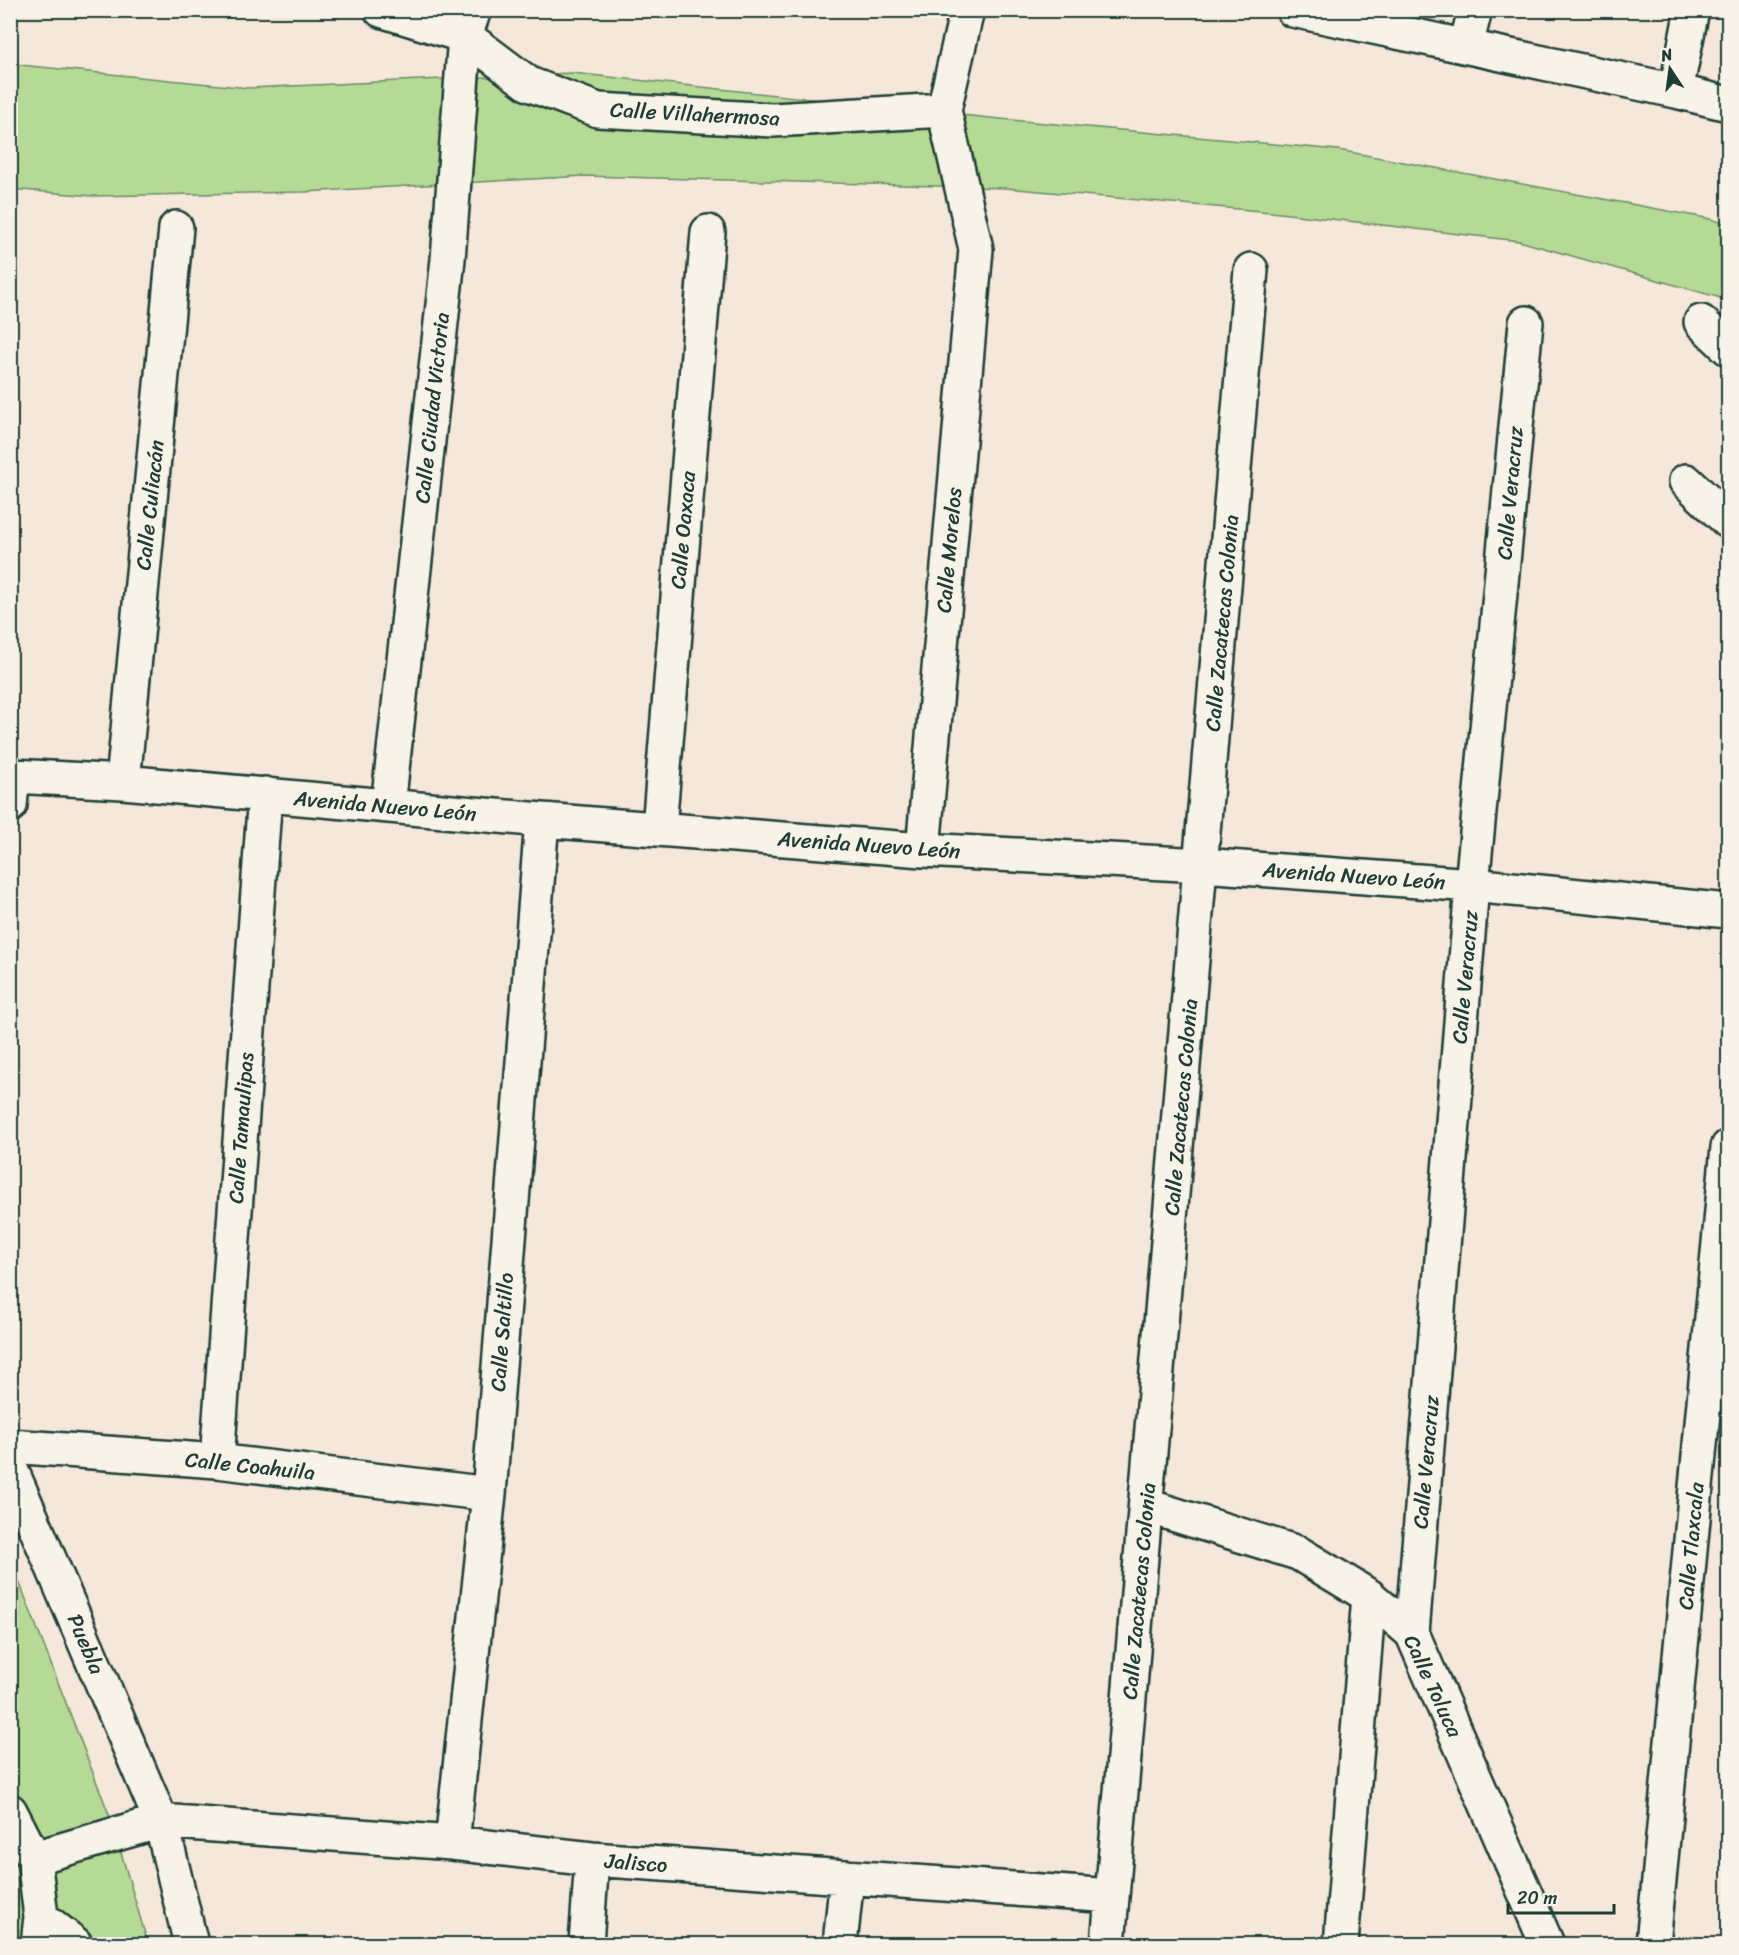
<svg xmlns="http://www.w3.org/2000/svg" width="1739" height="1955" font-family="Sriracha,sans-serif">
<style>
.green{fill:#b5da95;stroke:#6a8c64;stroke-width:1.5}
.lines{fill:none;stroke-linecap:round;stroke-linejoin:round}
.street-casing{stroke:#1f3d34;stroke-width:38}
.street{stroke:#f7f3e8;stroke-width:33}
.labels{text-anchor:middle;stroke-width:5;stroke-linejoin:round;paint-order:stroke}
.street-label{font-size:21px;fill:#1f3d34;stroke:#f7f3e8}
</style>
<rect width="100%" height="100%" fill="#f5e7da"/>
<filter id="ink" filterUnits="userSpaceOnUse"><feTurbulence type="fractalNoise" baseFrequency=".0167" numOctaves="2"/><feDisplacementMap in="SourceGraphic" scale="12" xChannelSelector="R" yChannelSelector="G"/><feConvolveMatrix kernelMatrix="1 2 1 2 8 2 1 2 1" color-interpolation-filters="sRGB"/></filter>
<g filter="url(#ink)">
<path class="green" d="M 10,64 L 249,88 L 572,73 L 990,118 L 1338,150 L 1706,218 L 1728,224 L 1728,300 L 1519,241 L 1271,212 L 1006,188 L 585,176 L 304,192 L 93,196 L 11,189 Z
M 10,1558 L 112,1822 L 148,1944 L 17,1944 L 10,1868 Z"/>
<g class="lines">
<defs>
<path id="street" d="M 381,10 L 465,36 L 529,84 L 598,110 L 773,120 L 944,110
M 1293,10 L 1676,91 L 1728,104
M 1466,46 L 1475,10
M 1676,91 L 1692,10
M 1701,322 L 1728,348
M 1686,481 L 1728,521
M 10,773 L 13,776 L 123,782 L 542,820 L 923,850 L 1202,865 L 1472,885 L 1728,911
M 123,782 L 176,228
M 10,805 L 13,776
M 388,806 L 448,259 L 465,36 L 474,10
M 659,828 L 708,232
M 923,850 L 976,249 L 944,110 L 967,10
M 10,1446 L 217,1461 L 489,1494
M 217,1461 L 265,794
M 10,1467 L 161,1821 L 191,1944
M 1147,1506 L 1298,1553 L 1369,1596 L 1412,1633 L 1547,1944
M 1412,1633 L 1472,885 L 1526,323
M 10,1811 L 34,1858 L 41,1917 L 38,1944
M 452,1843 L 489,1494 L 542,820
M 34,1858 L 161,1821 L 452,1843 L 592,1859 L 1112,1896
M 41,1917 L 75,1944
M 586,1944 L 592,1859
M 840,1944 L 847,1877
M 1108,1944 L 1251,270
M 1341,1944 L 1369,1596
M 1653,1944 L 1728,1147"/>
</defs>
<use href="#street" class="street-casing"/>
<use href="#street" class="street"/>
</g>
</g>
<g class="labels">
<g class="street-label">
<text transform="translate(695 114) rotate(3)" y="7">Calle Villahermosa</text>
<text transform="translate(432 408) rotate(-84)" y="7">Calle Ciudad Victoria</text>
<text transform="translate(1510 493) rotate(-85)" y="7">Calle Veracruz</text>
<text transform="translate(150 505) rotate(-84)" y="7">Calle Culiacán</text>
<text transform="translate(683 530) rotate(-85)" y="7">Calle Oaxaca</text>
<text transform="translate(949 550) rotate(-85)" y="7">Calle Morelos</text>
<text transform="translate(1222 623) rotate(-85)" y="7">Calle Zacatecas Colonia</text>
<text transform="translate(385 806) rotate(5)" y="7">Avenida Nuevo León</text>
<text transform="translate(869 845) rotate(4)" y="7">Avenida Nuevo León</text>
<text transform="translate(1354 876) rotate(4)" y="7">Avenida Nuevo León</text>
<text transform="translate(1465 977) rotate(-85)" y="7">Calle Veracruz</text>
<text transform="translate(1181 1107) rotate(-85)" y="7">Calle Zacatecas Colonia</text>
<text transform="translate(241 1128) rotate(-86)" y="7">Calle Tamaulipas</text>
<text transform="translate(502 1332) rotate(-86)" y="7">Calle Saltillo</text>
<text transform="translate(1426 1462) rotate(-85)" y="7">Calle Veracruz</text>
<text transform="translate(250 1466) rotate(6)" y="7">Calle Coahuila</text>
<text transform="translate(1691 1546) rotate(-85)" y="7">Calle Tlaxcala</text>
<text transform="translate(1139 1591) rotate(-85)" y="7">Calle Zacatecas Colonia</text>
<text transform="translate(86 1644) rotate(67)" y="7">Puebla</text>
<text transform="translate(1433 1686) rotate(65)" y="7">Calle Toluca</text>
<text transform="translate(636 1863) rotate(4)" y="7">Jalisco</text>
</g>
</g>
<rect width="1739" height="1955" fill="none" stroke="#f7f3e8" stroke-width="36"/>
<rect x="18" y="18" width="1703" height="1919" fill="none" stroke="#1f3d34" stroke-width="2" filter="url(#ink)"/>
<g transform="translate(1670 69) rotate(347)" stroke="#f7f3e8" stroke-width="4.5" paint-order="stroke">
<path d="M0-4.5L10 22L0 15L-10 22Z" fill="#1f3d34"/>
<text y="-9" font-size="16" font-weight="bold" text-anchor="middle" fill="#1f3d34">N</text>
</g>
<path d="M1508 1904v9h106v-9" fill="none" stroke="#1f3d34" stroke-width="3"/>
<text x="1517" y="1904" font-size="18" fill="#1f3d34" stroke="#f7f3e8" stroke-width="4.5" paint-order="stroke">20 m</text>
</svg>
